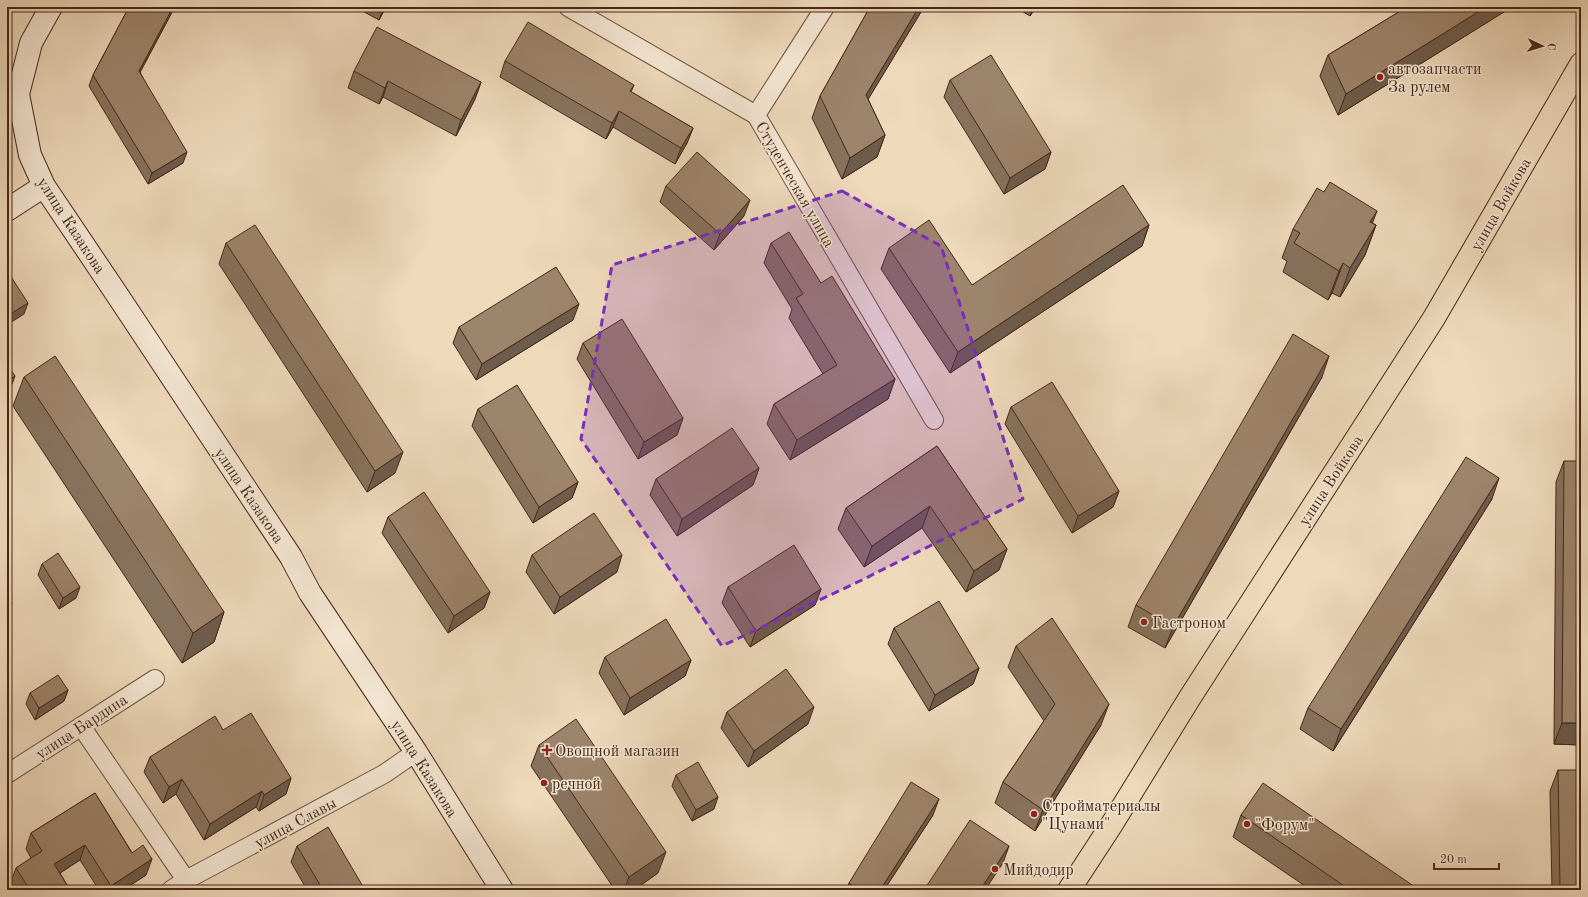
<svg xmlns="http://www.w3.org/2000/svg" width="1588" height="897" font-family="'Old Standard TT',serif">
<style>
.lines{fill:none;stroke-linecap:round;stroke-linejoin:round}
.street-casing{stroke:#705440;stroke-width:20}
.secondary-casing{stroke:#462717;stroke-width:24}
.primary-casing{stroke:#462717;stroke-width:24}
.street{stroke:#f4e6d3;stroke-width:18}
.secondary{stroke:#f4e6d3;stroke-width:22}
.primary{stroke:#eed9bb;stroke-width:22}
.wall{fill:#87725d;stroke:#462717}
.shaded-wall{fill:#6e5c4c;stroke:#462717}
.building{fill:#9d846c;stroke:#462717}
.marked{fill:#7b2cbf;fill-opacity:0.2;stroke:#7b2cbf;stroke-width:3;stroke-dasharray:8 5;stroke-linejoin:round}
.poi-dot{fill:#8f2418;stroke:#f4e6d3;stroke-width:1.5}
.labels{text-anchor:middle;stroke-width:3;stroke-linejoin:round;paint-order:stroke}
.poi-label{font-size:16px;fill:#462717;stroke:#f4e6d3;text-anchor:start}
.street-label{font-size:16px;fill:#462717;stroke:#f4e6d3}
</style>
<rect width="100%" height="100%" fill="#eed9bb"/>
<filter id="stains"><feTurbulence type="fractalNoise" baseFrequency=".005" numOctaves="4"/><feColorMatrix values="0 0 0 0 .2 0 0 0 0 .09 0 0 0 0 .02 0 0 0 .5 -.17"/></filter>
<radialGradient id="worn" r=".72"><stop offset=".6" stop-color="#630" stop-opacity="0"/><stop offset="1" stop-color="#630" stop-opacity=".3"/></radialGradient>
<g class="lines">
<defs>
<path id="street" d="M 568,7 L 756,115 L 934,420
M 756,115 L 825,7
M 81,726 L 186,880
M 7,774 L 155,679
M 171,890 L 186,880 L 384,774 L 416,752"/>
<path id="secondary" d="M 51,7 L 31,43 L 18,94 L 30,155 L 44,186 L 116,293 L 291,557 L 310,593 L 416,752 L 502,890
M 7,210 L 44,186"/>
<path id="primary" d="M 1069,890 L 1112,824 L 1189,699 L 1434,318 L 1581,64"/>
</defs>
<use href="#street" class="street-casing"/>
<use href="#secondary" class="secondary-casing"/>
<use href="#primary" class="primary-casing"/>
<use href="#street" class="street"/>
<use href="#secondary" class="secondary"/>
<use href="#primary" class="primary"/>
</g>
<path class="wall" d="M 129,7 L 174,7 L 171,14 L 140,72 L 183,163 L 148,184 L 89,86 L 93,75 Z
M 355,7 L 386,7 L 379,20 Z
M 870,7 L 924,7 L 868,99 L 885,135 L 877,157 L 842,179 L 812,118 L 820,96 Z
M 1015,7 L 1036,7 L 1030,16 Z
M 1407,7 L 1512,7 L 1338,115 L 1320,76 L 1328,55 Z
M 505,61 L 634,85 L 631,92 L 693,128 L 687,143 L 675,164 L 613,127 L 606,139 L 500,77 Z
M 354,71 L 481,82 L 475,99 L 456,136 L 383,97 L 379,104 L 348,88 Z
M 950,80 L 1051,152 L 1045,169 L 1004,194 L 944,97 Z
M 666,186 L 744,216 L 714,250 L 660,202 Z
M 1372,223 L 1376,225 L 1365,255 L 1340,297 L 1332,293 L 1328,300 L 1283,272 L 1287,261 L 1282,258 L 1293,229 Z
M 1149,225 L 1142,246 L 950,373 L 881,269 L 889,248 L 972,285 Z
M 226,243 L 395,473 L 367,492 L 219,264 Z
M 771,243 L 821,283 L 895,379 L 888,399 L 790,460 L 767,424 L 774,404 L 823,374 L 789,318 L 792,309 L 764,263 Z
M 573,320 L 476,380 L 453,343 L 459,327 Z
M 583,343 L 683,418 L 677,435 L 638,459 L 577,359 Z
M 24,377 L 224,612 L 214,642 L 182,663 L 13,406 Z
M 1322,377 L 1165,648 L 1128,627 L 1136,605 Z
M 1011,407 L 1119,491 L 1113,507 L 1072,533 L 1005,424 Z
M 478,409 L 578,482 L 572,498 L 533,523 L 472,426 Z
M 937,446 L 1007,549 L 999,570 L 966,592 L 922,528 L 864,567 L 838,529 L 846,508 Z
M 1564,461 L 1581,745 L 1554,744 L 1556,482 Z
M 759,468 L 753,485 L 677,536 L 650,495 L 656,479 Z
M 1492,499 L 1333,751 L 1300,729 L 1308,708 Z
M 388,517 L 490,592 L 484,608 L 448,633 L 382,533 Z
M 532,555 L 617,572 L 554,614 L 526,572 Z
M 42,564 L 76,598 L 59,609 L 38,575 Z
M 728,587 L 821,589 L 815,605 L 750,647 L 722,603 Z
M 894,628 L 979,668 L 973,684 L 929,711 L 888,644 Z
M 1016,646 L 1101,725 L 1035,831 L 995,803 L 1003,782 L 1044,721 L 1008,667 Z
M 605,657 L 691,660 L 685,676 L 624,715 L 599,673 Z
M 68,690 L 64,701 L 35,720 L 26,704 L 30,693 Z
M 727,712 L 808,724 L 748,767 L 721,728 Z
M 223,730 L 291,778 L 286,794 L 259,811 L 256,807 L 204,840 L 176,794 L 163,803 L 144,772 L 150,757 Z
M 539,745 L 658,873 L 634,890 L 615,890 L 531,766 Z
M 1558,770 L 1581,890 L 1552,890 L 1550,791 Z
M 676,775 L 714,809 L 692,821 L 672,786 Z
M 95,793 L 146,875 L 123,890 L 99,890 L 80,860 L 60,873 L 70,890 L 15,890 L 10,884 L 16,868 L 31,858 L 26,849 L 31,833 Z
M 933,815 L 884,890 L 847,890 L 849,883 Z
M 1241,815 L 1418,890 L 1311,890 L 1233,837 Z
M 297,846 L 365,890 L 307,890 L 291,862 Z"/>
<path class="shaded-wall" d="M 173,7 L 174,7 L 171,14 L 135,82 L 139,71 Z
M 384,7 L 386,7 L 379,20 Z
M 919,7 L 924,7 L 858,116 L 866,95 Z
M 1034,7 L 1036,7 L 1030,16 Z
M 1486,7 L 1512,7 L 1338,115 L 1346,94 Z
M 388,81 L 383,97 L 379,104 L 385,88 Z
M 481,82 L 475,99 L 456,136 L 461,120 Z
M 619,111 L 613,127 L 606,139 L 612,123 Z
M 693,128 L 687,143 L 675,164 L 681,148 Z
M 885,135 L 877,157 L 842,179 L 850,158 Z
M 187,152 L 183,163 L 148,184 L 152,173 Z
M 1051,152 L 1045,169 L 1004,194 L 1010,178 Z
M 750,200 L 744,216 L 714,250 L 720,234 Z
M 1377,211 L 1366,240 L 1370,222 Z
M 1149,225 L 1142,246 L 950,373 L 958,352 Z
M 1376,225 L 1365,255 L 1340,297 L 1350,268 Z
M 1343,263 L 1332,293 L 1328,300 L 1339,271 Z
M 28,303 L 24,314 L 7,325 L 7,316 Z
M 579,304 L 573,320 L 476,380 L 482,364 Z
M 1329,356 L 1322,377 L 1165,648 L 1173,627 Z
M 15,376 L 11,387 L 7,389 L 7,381 Z
M 895,379 L 888,399 L 790,460 L 797,440 Z
M 683,418 L 677,435 L 638,459 L 644,442 Z
M 403,452 L 395,473 L 367,492 L 375,471 Z
M 759,468 L 753,485 L 677,536 L 682,519 Z
M 1499,478 L 1492,499 L 1333,751 L 1341,729 Z
M 578,482 L 572,498 L 533,523 L 539,507 Z
M 1119,491 L 1113,507 L 1072,533 L 1078,516 Z
M 930,506 L 922,528 L 864,567 L 872,546 Z
M 1007,549 L 999,570 L 966,592 L 974,571 Z
M 622,555 L 617,572 L 554,614 L 560,597 Z
M 80,587 L 76,598 L 59,609 L 63,598 Z
M 821,589 L 815,605 L 750,647 L 756,631 Z
M 490,592 L 484,608 L 448,633 L 454,616 Z
M 12,603 L 8,614 L 7,615 L 7,606 Z
M 224,612 L 214,642 L 182,663 L 193,633 Z
M 691,660 L 685,676 L 624,715 L 630,698 Z
M 979,668 L 973,684 L 929,711 L 935,695 Z
M 68,690 L 64,701 L 35,720 L 39,708 Z
M 1109,704 L 1101,725 L 1035,831 L 1043,810 Z
M 814,707 L 808,724 L 748,767 L 754,751 Z
M 1562,723 L 1581,723 L 1581,745 L 1554,744 Z
M 291,778 L 286,794 L 259,811 L 264,795 Z
M 182,779 L 176,794 L 163,803 L 169,787 Z
M 262,791 L 256,807 L 204,840 L 210,824 Z
M 718,797 L 714,809 L 692,821 L 696,810 Z
M 939,799 L 933,815 L 884,890 L 880,890 Z
M 85,845 L 80,860 L 49,880 L 54,864 Z
M 1009,846 L 1003,863 L 985,890 L 980,890 Z
M 666,852 L 658,873 L 634,890 L 624,890 L 629,877 Z
M 152,859 L 146,875 L 123,890 L 110,890 L 111,886 Z"/>
<path class="building" d="M 129,7 L 173,7 L 139,71 L 187,152 L 152,173 L 93,75 Z
M 870,7 L 919,7 L 866,95 L 885,135 L 850,158 L 820,96 Z
M 1407,7 L 1486,7 L 1346,94 L 1328,55 Z
M 528,22 L 634,85 L 630,91 L 693,128 L 681,148 L 619,111 L 612,123 L 505,61 Z
M 377,27 L 481,82 L 461,120 L 388,81 L 385,88 L 354,71 Z
M 991,55 L 1051,152 L 1010,178 L 950,80 Z
M 697,152 L 750,200 L 720,234 L 666,186 Z
M 1330,182 L 1377,211 L 1370,222 L 1376,225 L 1350,268 L 1343,263 L 1339,271 L 1294,243 L 1300,233 L 1293,229 L 1317,188 L 1324,192 Z
M 1123,185 L 1149,225 L 958,352 L 889,248 L 929,220 L 972,285 Z
M 255,225 L 403,452 L 375,471 L 226,243 Z
M 789,232 L 821,283 L 832,276 L 895,379 L 797,440 L 774,404 L 837,365 L 796,298 L 803,294 L 771,243 Z
M 556,267 L 579,304 L 482,364 L 459,327 Z
M 8,272 L 28,303 L 7,316 L 7,273 Z
M 622,319 L 683,418 L 644,442 L 583,343 Z
M 1293,334 L 1329,356 L 1173,627 L 1136,605 Z
M 55,356 L 224,612 L 193,633 L 24,377 Z
M 7,364 L 15,376 L 7,381 Z
M 1052,382 L 1119,491 L 1078,516 L 1011,407 Z
M 517,385 L 578,482 L 539,507 L 478,409 Z
M 732,428 L 759,468 L 682,519 L 656,479 Z
M 937,446 L 1007,549 L 974,571 L 930,506 L 872,546 L 846,508 Z
M 1466,457 L 1499,478 L 1341,729 L 1308,708 Z
M 1564,461 L 1581,461 L 1581,723 L 1562,723 Z
M 424,492 L 490,592 L 454,616 L 388,517 Z
M 594,513 L 622,555 L 560,597 L 532,555 Z
M 794,545 L 821,589 L 756,631 L 728,587 Z
M 58,553 L 80,587 L 63,598 L 42,564 Z
M 7,594 L 12,603 L 7,606 Z
M 939,601 L 979,668 L 935,695 L 894,628 Z
M 1052,618 L 1109,704 L 1043,810 L 1003,782 L 1055,704 L 1016,646 Z
M 666,619 L 691,660 L 630,698 L 605,657 Z
M 786,669 L 814,707 L 754,751 L 727,712 Z
M 58,675 L 68,690 L 39,708 L 30,693 Z
M 251,713 L 291,778 L 264,795 L 262,791 L 210,824 L 182,779 L 169,787 L 150,757 L 215,716 L 223,730 Z
M 576,719 L 666,852 L 629,877 L 539,745 Z
M 698,762 L 718,797 L 696,810 L 676,775 Z
M 1558,770 L 1581,770 L 1581,890 L 1560,890 Z
M 911,782 L 939,799 L 880,890 L 858,890 L 849,883 Z
M 1263,783 L 1418,889 L 1417,890 L 1350,890 L 1241,815 Z
M 95,793 L 132,853 L 143,845 L 152,859 L 111,886 L 85,845 L 54,864 L 70,890 L 30,890 L 16,868 L 42,851 L 31,833 Z
M 970,820 L 1009,846 L 980,890 L 924,890 Z
M 328,827 L 365,890 L 323,890 L 297,846 Z"/>
<path class="marked" d="M 842,191 L 941,246 L 1023,499 L 862,580 L 722,646 L 581,439 L 612,265 Z"/>
<g class="poi-dot">
<circle cx="1380" cy="77" r="4"/>
<circle cx="1144" cy="622" r="4"/>
<path d="M545 744h4v4h4v4h-4v4h-4v-4h-4v-4h4z"/>
<circle cx="544" cy="783" r="4"/>
<circle cx="1034" cy="814" r="4"/>
<circle cx="1247" cy="824" r="4"/>
<circle cx="995" cy="869" r="4"/>
</g>
<g class="labels">
<g class="poi-label">
<text x="1388" y="74">автозапчасти<tspan x="1388" dy="18">За рулем</tspan></text>
<text x="1152" y="628">Гастроном</text>
<text x="555" y="756">Овощной магазин</text>
<text x="552" y="789">речной</text>
<text x="1042" y="811">Стройматериалы<tspan x="1042" dy="18">"Цунами"</tspan></text>
<text x="1255" y="830">"Форум"</text>
<text x="1003" y="875">Мийдодир</text>
</g>
<g class="street-label">
<text transform="translate(796 184) rotate(60)" y="6">Студенческая улица</text>
<text transform="translate(1500 204) rotate(-60)" y="6">улица Войкова</text>
<text transform="translate(72 225) rotate(57)" y="6">улица Казакова</text>
<text transform="translate(1330 480) rotate(-57)" y="6">улица Войкова</text>
<text transform="translate(250 495) rotate(56)" y="6">улица Казакова</text>
<text transform="translate(81 726) rotate(-33)" y="6">улица Бардина</text>
<text transform="translate(425 768) rotate(58)" y="6">улица Казакова</text>
<text transform="translate(295 822) rotate(-28)" y="6">улица Славы</text>
</g>
</g>
<rect width="1588" height="897" fill="none" stroke="#eed9bb" stroke-width="24"/>
<rect x="8" y="8" width="1572" height="881" fill="none" stroke="#462717" stroke-width="2"/>
<rect x="12" y="12" width="1564" height="873" fill="none" stroke="#462717"/>
<g transform="translate(1542 46) rotate(94)" stroke="#f4e6d3" stroke-width="3" paint-order="stroke">
<path d="M0-3L7 15L0 10L-7 15Z" fill="#462717"/>
<text y="-6" font-size="11" font-weight="bold" text-anchor="middle" fill="#462717">С</text>
</g>
<path d="M1434 863v6h65v-6" fill="none" stroke="#462717" stroke-width="2"/>
<text x="1440" y="863" font-size="12" fill="#462717" stroke="#f4e6d3" stroke-width="3" paint-order="stroke">20 m</text>
<rect width="100%" height="100%" filter="url(#stains)"/>
<rect width="100%" height="100%" fill="url(#worn)"/>
</svg>
